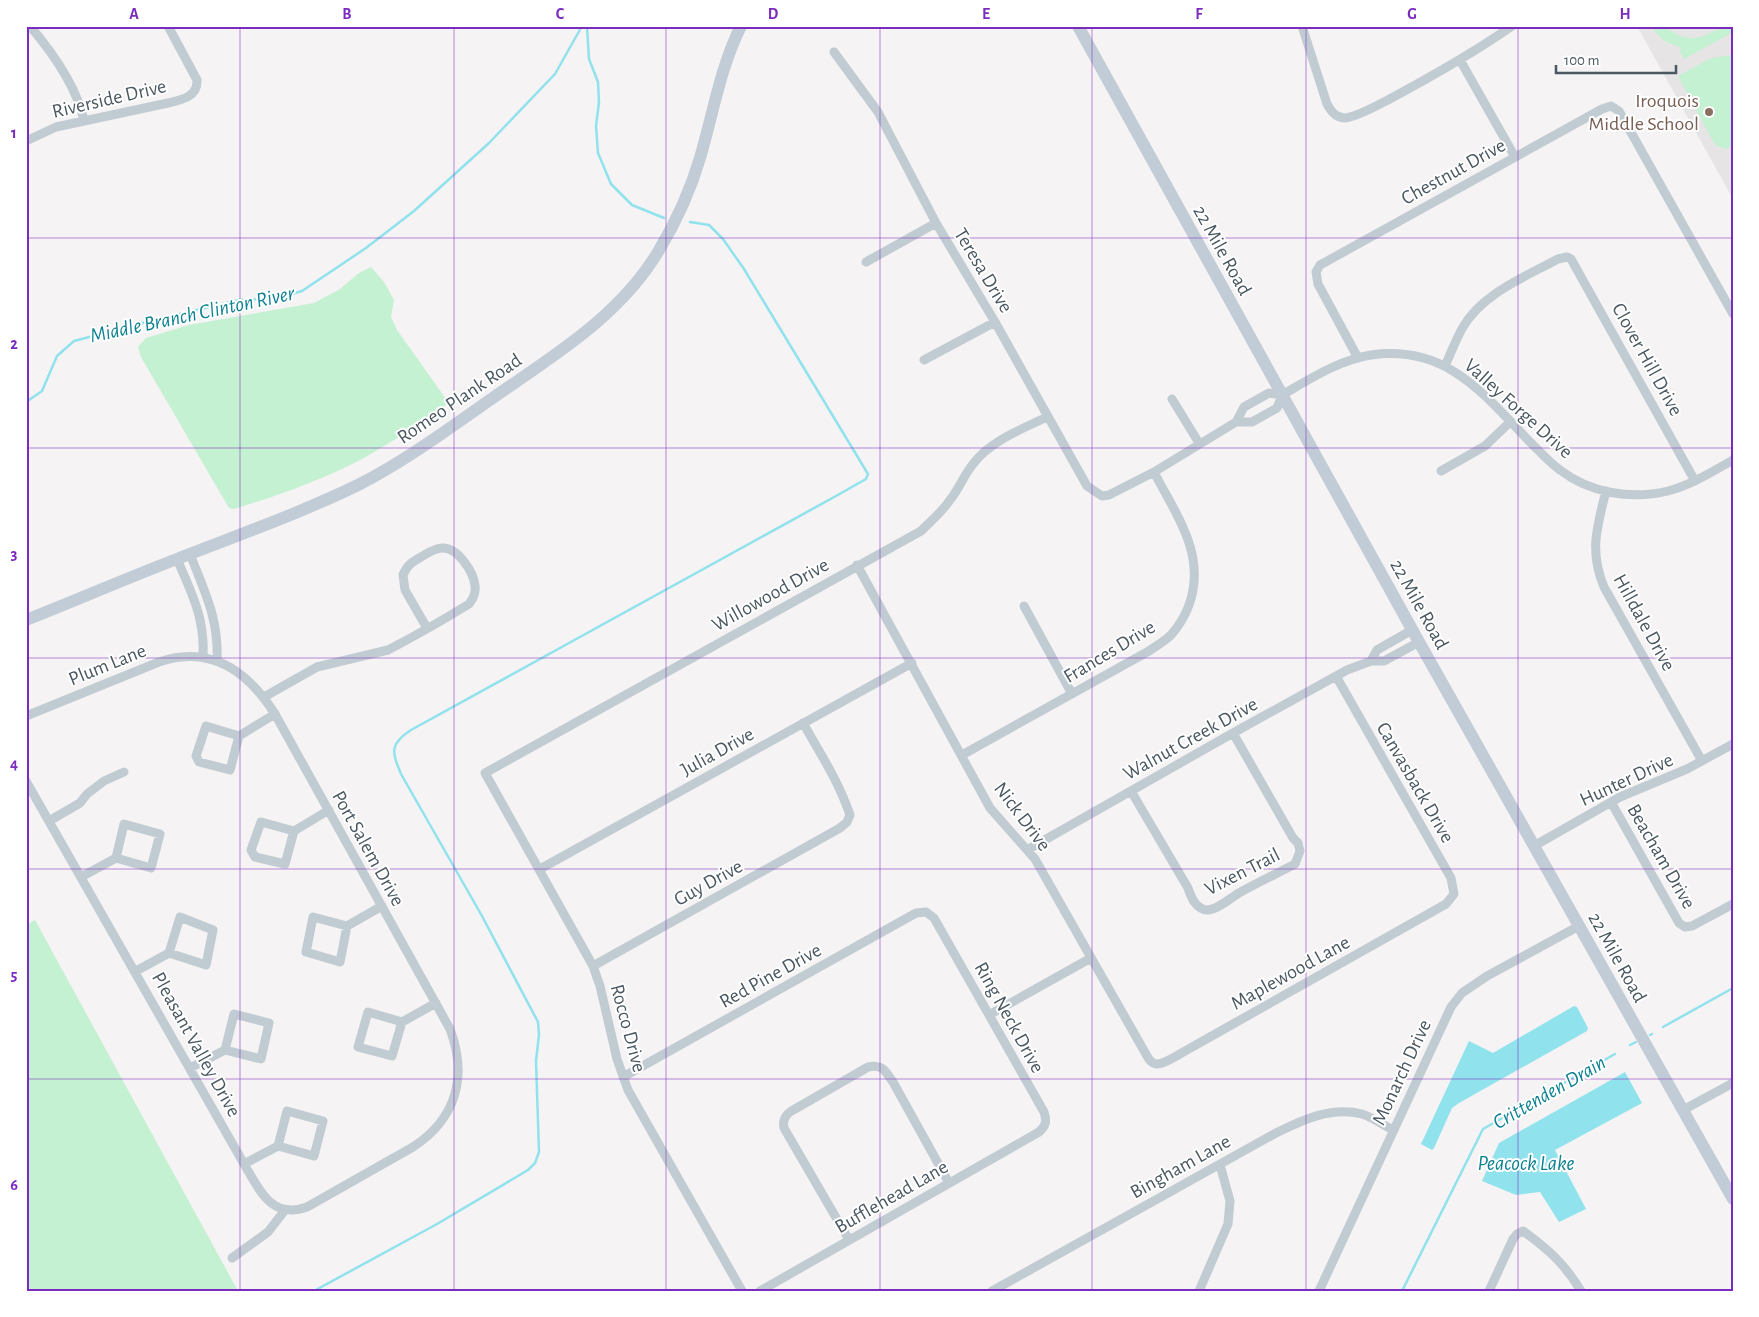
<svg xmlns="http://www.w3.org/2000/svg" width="1759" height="1317" font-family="'Alegreya Sans',sans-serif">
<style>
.education{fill:#e6e4e5}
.green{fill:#c3f1d1}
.water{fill:#90e2ed}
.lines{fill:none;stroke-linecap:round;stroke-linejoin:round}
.stream{stroke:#90e2ed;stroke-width:2.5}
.street{stroke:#c1cbd2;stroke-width:9}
.secondary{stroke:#c1ccd6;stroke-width:12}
.grid{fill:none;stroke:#7b2cbf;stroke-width:1;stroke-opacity:0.55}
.education-dot{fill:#8d6e63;stroke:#fff;stroke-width:2}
.labels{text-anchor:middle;stroke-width:4;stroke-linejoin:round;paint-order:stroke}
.street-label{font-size:20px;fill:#4a5861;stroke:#fff}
.education-label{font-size:20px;fill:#785e54;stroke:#fff;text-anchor:end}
.water-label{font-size:21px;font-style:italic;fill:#0d8091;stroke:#fff}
.neatline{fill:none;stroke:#7b2cbf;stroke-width:2}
.grid-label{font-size:16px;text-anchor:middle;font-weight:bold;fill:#7b2cbf}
</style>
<rect width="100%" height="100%" fill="#f5f3f3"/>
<path class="education" d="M 1637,26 L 1733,26 L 1733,199 Z"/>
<path class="green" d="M 1650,26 C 1654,26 1658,26 1662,26 C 1671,28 1676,38 1691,38 C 1708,38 1716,26 1733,26 L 1733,32 L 1684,59 L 1679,50 L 1682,48 L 1664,41 Z
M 1733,55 L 1733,145 L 1726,149 L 1715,145 L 1678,76 L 1711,58 Z
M 371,267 L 384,282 L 394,300 L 391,317 L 397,330 L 446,399 L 446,405 C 418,424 391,443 362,459 C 322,480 277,496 234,509 L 229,508 L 141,357 L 138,347 L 146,338 L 189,325 L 314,303 L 340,289 L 359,273 Z
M 35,920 L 238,1291 L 26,1291 L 26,925 Z"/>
<path class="water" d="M 1574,1006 L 1577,1007 L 1588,1028 L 1587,1031 L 1459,1103 L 1452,1108 L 1434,1148 L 1432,1150 L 1421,1144 L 1469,1041 L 1493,1053 Z
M 1625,1072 L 1642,1103 L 1555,1150 L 1586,1209 L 1559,1222 L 1540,1192 L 1516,1195 L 1482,1181 L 1499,1143 Z"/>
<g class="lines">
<path class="stream" d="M 587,26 L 589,59 L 598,82 L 599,102 L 596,126 L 598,153 L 611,184 L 632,205 L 664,218
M 26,402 L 42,391 L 57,356 L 74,341 L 150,321 L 239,300 L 274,299 L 302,291 L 366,248 L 414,211 L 489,143 L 555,74 L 582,26
M 1663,1027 L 1733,988
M 1650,1035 L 1652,1034
M 1630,1045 L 1636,1042
M 314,1291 L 437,1224 L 528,1170 L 535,1163 L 539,1152 L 536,1061 L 539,1035 L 538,1022 L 482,916 L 401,774 C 392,752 389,744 411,730 L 836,496 L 866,479 L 868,474 L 744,269 L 723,239 L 709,225 L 690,222
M 1402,1291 L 1483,1129 L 1615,1054"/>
<path class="street" d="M 30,26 C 52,52 77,87 84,121
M 1302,26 L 1327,104 C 1331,111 1335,117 1344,118 C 1355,118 1376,106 1386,101 C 1429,78 1472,54 1512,26
M 834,52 L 878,112 L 936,223 L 995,322 L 1087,486 L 1102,496 L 1109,495 L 1154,472 L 1236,422 L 1244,407 L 1269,393 L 1282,395 C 1310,379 1339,360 1371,355 C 1448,344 1485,396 1532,444 C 1541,453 1550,463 1560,470 C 1590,493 1631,500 1668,491 C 1691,485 1712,472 1733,460
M 1460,60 L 1515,157
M 26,141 L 56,127 L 168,103 C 181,100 198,97 197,80 L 168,26
M 866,262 L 936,223
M 1358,358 L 1318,284 L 1316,272 L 1320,265 L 1602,109 L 1611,106 L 1619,111 L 1733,314
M 924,360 L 995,322
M 1445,366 C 1451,353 1456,339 1463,327 C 1483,293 1525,277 1558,259 L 1567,257 L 1571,259 L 1695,481
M 1172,399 L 1199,443
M 1236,422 L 1252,422 L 1277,408 L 1282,395
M 1441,471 L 1485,446 L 1510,422
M 1606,491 C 1597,527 1589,551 1604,587 L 1702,761
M 190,554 C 205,593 219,619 217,661
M 177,559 C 192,594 205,618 203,657
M 857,565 L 990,808 L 1035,859 L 1147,1056 C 1149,1060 1152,1063 1156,1064 C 1164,1065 1186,1050 1194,1046 L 1446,904 L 1454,894 L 1451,878 L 1336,676
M 1024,606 L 1072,694
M 1371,661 L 1377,650 L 1412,630
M 264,697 L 317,667 L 388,650 C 415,636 443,620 469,604 C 473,599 476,593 475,586 C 474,573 458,547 442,548 C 435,548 428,553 421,557 C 412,562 407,565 403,575 L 405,590 L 427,628
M 26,716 L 159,662 C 166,660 174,657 182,657 C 224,653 254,681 275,714 L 450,1029 C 468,1077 456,1119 413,1147 L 307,1207 C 271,1220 259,1189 244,1164 L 26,781
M 239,736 L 206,726 L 196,756 L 199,762 L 230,770 L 239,736 L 275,714
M 962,755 L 1149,651 C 1156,646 1165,641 1171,635 C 1179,626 1185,616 1189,605 C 1207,555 1176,515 1154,472
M 1131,791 L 1188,888 C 1191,897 1196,910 1208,910 C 1219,909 1230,898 1239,893 C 1257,883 1276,874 1295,864 L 1300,851 L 1298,843 L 1293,838 L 1233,733
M 1611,802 L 1679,923 L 1685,927 L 1692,926 L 1733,904
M 49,821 L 80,803 L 87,794 L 104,781 L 124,772
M 294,831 L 261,822 L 251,850 L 255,857 L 285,864 L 294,831 L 329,810
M 1534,846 L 1620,797 L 1687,769 L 1733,744
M 1027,850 L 1233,733 L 1347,670 L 1371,661 L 1384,661 L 1419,642
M 540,869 L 912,663
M 81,877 L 116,858 L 151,868 L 160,834 L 124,824 L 116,858
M 347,926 L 313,917 L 306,952 L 340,962 L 347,926 L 382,906
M 593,966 L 840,828 L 847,822 L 850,815 C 839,782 820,753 803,723
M 136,971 L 169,953 L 206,965 L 213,930 L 180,917 L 169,953
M 989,1015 L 1091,958
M 402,1022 L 368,1012 L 358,1047 L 392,1056 L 402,1022 L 436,1003
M 190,1068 L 225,1050 L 261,1059 L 269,1023 L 234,1014 L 225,1050
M 623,1077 L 916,913 L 926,912 L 934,918 L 1044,1112 C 1047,1121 1046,1126 1039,1132 L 760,1291
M 1683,1110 L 1733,1083
M 244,1164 L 278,1146 L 314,1156 L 323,1121 L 287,1111 L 278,1146
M 849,1240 L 784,1128 C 782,1118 787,1113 795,1109 L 868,1067 C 883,1064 885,1071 893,1082 L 949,1183
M 232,1258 L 268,1232 L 285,1210
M 742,1291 L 628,1090 L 617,1059 L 600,986 L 593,966 L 485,773 L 921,531 C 931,521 942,512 950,500 C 959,489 964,475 973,464 C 990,441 1022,429 1047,417
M 992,1291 L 1276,1133 C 1302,1120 1332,1106 1362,1114 C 1372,1117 1383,1125 1393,1130
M 1199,1291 L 1228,1224 L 1230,1201 L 1220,1165
M 1319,1291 L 1451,1007 L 1462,993 L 1487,976 L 1579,926
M 1489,1291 L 1513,1239 L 1517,1234 L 1523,1231 C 1549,1250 1564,1263 1581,1291"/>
<path class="secondary" d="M 1078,26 L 1419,642 L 1733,1199
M 26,620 C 77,600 127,578 177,559 C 238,535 301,513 360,484 C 414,456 463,418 513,384 C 567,347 623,310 658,252 C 676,222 690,192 700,158 C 713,114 720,68 741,26"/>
</g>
<path class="grid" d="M 240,26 L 240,1291M 454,26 L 454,1291M 666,26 L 666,1291M 880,26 L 880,1291M 1092,26 L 1092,1291M 1306,26 L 1306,1291M 1518,26 L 1518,1291M 26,238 L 1733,238M 26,448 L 1733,448M 26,658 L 1733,658M 26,869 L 1733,869M 26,1079 L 1733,1079"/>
<circle class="education-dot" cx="1709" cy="112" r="5"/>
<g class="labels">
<g class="street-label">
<text transform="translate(109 98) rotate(-13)" y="7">Riverside Drive</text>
<text transform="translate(1453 171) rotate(-29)" y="7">Chestnut Drive</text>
<text transform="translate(1223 250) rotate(61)" y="7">22 Mile Road</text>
<text transform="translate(984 270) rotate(59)" y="7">Teresa Drive</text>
<text transform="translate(1648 359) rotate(61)" y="7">Clover Hill Drive</text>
<text transform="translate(459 398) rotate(-34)" y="7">Romeo Plank Road</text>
<text transform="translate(1519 408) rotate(42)" y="7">Valley Forge Drive</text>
<text transform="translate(770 594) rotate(-29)" y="7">Willowood Drive</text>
<text transform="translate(1420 604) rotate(61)" y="7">22 Mile Road</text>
<text transform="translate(1645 622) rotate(61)" y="7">Hilldale Drive</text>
<text transform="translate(1109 651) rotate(-31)" y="7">Frances Drive</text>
<text transform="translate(107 664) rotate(-22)" y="7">Plum Lane</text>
<text transform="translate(1190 738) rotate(-29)" y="7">Walnut Creek Drive</text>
<text transform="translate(717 751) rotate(-29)" y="7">Julia Drive</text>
<text transform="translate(1626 779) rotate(-25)" y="7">Hunter Drive</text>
<text transform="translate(1416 782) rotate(60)" y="7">Canvasback Drive</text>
<text transform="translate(1023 816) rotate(53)" y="7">Nick Drive</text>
<text transform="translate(369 848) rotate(61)" y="7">Port Salem Drive</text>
<text transform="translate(1662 856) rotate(60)" y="7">Beacham Drive</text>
<text transform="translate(1242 871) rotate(-27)" y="7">Vixen Trail</text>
<text transform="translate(708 882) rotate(-29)" y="7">Guy Drive</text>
<text transform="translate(1618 957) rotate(61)" y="7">22 Mile Road</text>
<text transform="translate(1290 972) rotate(-29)" y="7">Maplewood Lane</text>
<text transform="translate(770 975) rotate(-29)" y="7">Red Pine Drive</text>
<text transform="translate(1010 1017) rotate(61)" y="7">Ring Neck Drive</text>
<text transform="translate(629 1028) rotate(75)" y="7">Rocco Drive</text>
<text transform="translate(197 1044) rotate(61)" y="7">Pleasant Valley Drive</text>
<text transform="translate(1401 1072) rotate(-65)" y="7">Monarch Drive</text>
<text transform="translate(1180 1166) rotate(-29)" y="7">Bingham Lane</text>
<text transform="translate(891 1196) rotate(-30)" y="7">Bufflehead Lane</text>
</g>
<g class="education-label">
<text x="1699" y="107">Iroquois<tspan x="1699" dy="23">Middle School</tspan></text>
</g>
<g class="water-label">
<text transform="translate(192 314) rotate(-12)" y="7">Middle Branch Clinton River</text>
<text transform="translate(1549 1092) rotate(-30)" y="7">Crittenden Drain</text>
<text x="1526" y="1170">Peacock Lake</text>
</g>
</g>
<rect width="1759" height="1317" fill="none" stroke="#ffffff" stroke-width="55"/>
<path d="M1556 65v8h120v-8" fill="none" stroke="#4a5861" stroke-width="2.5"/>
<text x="1564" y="65" font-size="15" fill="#4a5861" stroke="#ffffff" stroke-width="4" paint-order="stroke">100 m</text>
<rect x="28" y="28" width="1704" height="1262" class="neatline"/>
<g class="grid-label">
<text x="134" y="19">A</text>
<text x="347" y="19">B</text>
<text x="560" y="19">C</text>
<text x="773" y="19">D</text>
<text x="986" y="19">E</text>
<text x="1199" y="19">F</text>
<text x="1412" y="19">G</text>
<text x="1625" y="19">H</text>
<text x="14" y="138">1</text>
<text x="14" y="349">2</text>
<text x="14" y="559">3</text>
<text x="14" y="769">4</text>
<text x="14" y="980">5</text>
<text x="14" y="1190">6</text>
</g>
</svg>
